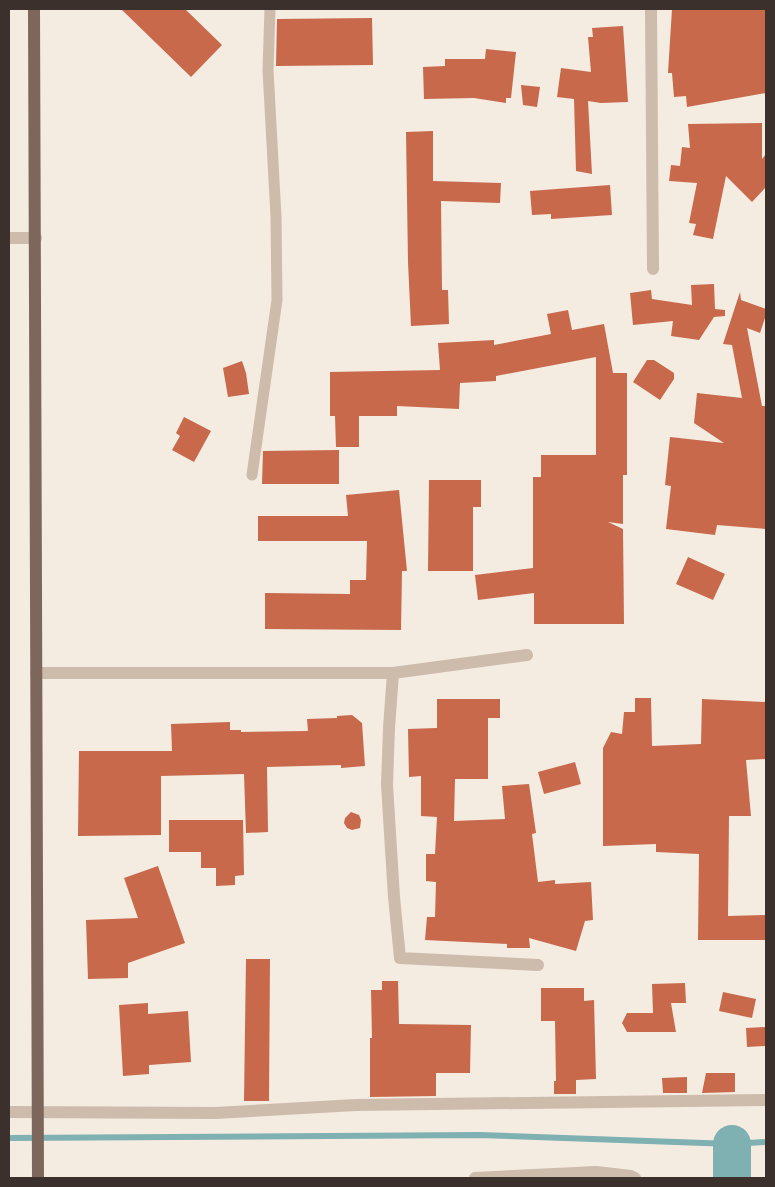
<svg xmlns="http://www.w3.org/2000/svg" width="775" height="1187" font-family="Overpass,sans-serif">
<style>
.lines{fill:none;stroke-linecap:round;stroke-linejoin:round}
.stream{stroke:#7fb0b2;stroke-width:6}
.river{stroke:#7fb0b2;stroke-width:38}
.building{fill:#c8694b}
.service{stroke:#cdbbac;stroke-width:11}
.minor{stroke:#cdbbac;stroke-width:12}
.primary{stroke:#7d675c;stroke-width:12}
</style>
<rect width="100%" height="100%" fill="#f4ebe1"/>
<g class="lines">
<path class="stream" d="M 9,1138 L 479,1135 L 732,1144 L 766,1142"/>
<path class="river" d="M 732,1178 L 732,1144"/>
</g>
<path class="building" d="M 121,9 L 185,9 L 222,45 L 191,77 Z
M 672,9 L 766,9 L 766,93 L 687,107 L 686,96 L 674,97 L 672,73 L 668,73 Z
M 372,18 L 373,65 L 276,66 L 277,19 Z
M 623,26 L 628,102 L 601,103 L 588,101 L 592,174 L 576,171 L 574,99 L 557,97 L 561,68 L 591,72 L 588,37 L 593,37 L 592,28 Z
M 486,49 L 516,52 L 511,98 L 506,98 L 506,103 L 474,98 L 424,99 L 423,67 L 445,66 L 445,59 L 485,59 Z
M 521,85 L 540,87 L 537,107 L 523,105 Z
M 762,123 L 762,159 L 766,154 L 766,187 L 752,202 L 726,176 L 713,239 L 693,235 L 696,224 L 689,223 L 697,183 L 669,181 L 671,165 L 680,166 L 682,147 L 690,148 L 688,124 Z
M 433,131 L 433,181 L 501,183 L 500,203 L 441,201 L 442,290 L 448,290 L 449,324 L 411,326 L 408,262 L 406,132 Z
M 610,185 L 612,215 L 551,219 L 551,214 L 532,215 L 530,191 Z
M 714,284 L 715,309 L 725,310 L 725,316 L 714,317 L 699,340 L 671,336 L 673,321 L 633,325 L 630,293 L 651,290 L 652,299 L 692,305 L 691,285 Z
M 740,292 L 741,300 L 766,309 L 766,315 L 760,333 L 747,328 L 762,406 L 766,406 L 766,529 L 717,525 L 715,535 L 666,529 L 671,486 L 665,485 L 670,437 L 724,443 L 694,423 L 697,393 L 742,398 L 732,345 L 723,344 Z
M 568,310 L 572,330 L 604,324 L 613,373 L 627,373 L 627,475 L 623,475 L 623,524 L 608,522 L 623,529 L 624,624 L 534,624 L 534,593 L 478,600 L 475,575 L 533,568 L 533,477 L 541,477 L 541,455 L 596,455 L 596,357 L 496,376 L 496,381 L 460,383 L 459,409 L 397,406 L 397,416 L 359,416 L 359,447 L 336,447 L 335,416 L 330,416 L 330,372 L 440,370 L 438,343 L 494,340 L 494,345 L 551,334 L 547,314 Z
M 647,360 L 654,360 L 674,373 L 674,379 L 660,400 L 633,382 Z
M 242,361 L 246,373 L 249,394 L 228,397 L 223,368 Z
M 184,417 L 211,431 L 194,462 L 172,450 L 180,436 L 176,433 Z
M 339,450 L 339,484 L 262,484 L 263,451 Z
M 429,480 L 481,480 L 481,507 L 473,507 L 473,571 L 428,571 Z
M 399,490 L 407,571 L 402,571 L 401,630 L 265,629 L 265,593 L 350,594 L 350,580 L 366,580 L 367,541 L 258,541 L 258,516 L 348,516 L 346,495 Z
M 688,557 L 725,574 L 713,600 L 676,584 Z
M 635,698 L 651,698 L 652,746 L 701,744 L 702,699 L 766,702 L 766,759 L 746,760 L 751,816 L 729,816 L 728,916 L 766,915 L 766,940 L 698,940 L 699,854 L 656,852 L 656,844 L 603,846 L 603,748 L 611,732 L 622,734 L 624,712 L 635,712 Z
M 437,699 L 500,699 L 500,718 L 488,718 L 488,779 L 455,779 L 454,821 L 505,819 L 502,786 L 529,784 L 536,833 L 532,834 L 538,882 L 555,880 L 555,884 L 591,882 L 593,920 L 585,921 L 576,951 L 529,938 L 530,948 L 507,948 L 507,944 L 425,940 L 427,917 L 435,917 L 436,882 L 426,881 L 426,854 L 435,854 L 437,817 L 421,816 L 421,776 L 409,777 L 408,729 L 437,728 Z
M 352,715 L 362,723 L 365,766 L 341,768 L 341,765 L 267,767 L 268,832 L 246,833 L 244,774 L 161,776 L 161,835 L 78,836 L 79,751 L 172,751 L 171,724 L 230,722 L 230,730 L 241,730 L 241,732 L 308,731 L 307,719 L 337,718 L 337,716 Z
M 575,762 L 581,784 L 544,794 L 538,772 Z
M 351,812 L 359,815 L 361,820 L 360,828 L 352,830 L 347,828 L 344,823 L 345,818 Z
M 169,820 L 243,820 L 244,875 L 235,876 L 235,885 L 216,886 L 216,868 L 201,868 L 201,852 L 169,852 Z
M 158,866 L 185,943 L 128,963 L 128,978 L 88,979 L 86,920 L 138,918 L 124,878 Z
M 246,959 L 270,959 L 269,1101 L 244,1101 Z
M 382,981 L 398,981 L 399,1024 L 471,1025 L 470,1073 L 436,1073 L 436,1096 L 370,1097 L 370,1038 L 372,1038 L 371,990 L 382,990 Z
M 685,983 L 686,1003 L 671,1003 L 676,1032 L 627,1032 L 622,1023 L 627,1013 L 653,1013 L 652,984 Z
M 541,988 L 584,988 L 584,1001 L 594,1000 L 596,1079 L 576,1080 L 576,1094 L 554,1094 L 554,1081 L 556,1081 L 555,1021 L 541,1021 Z
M 723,992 L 756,999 L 752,1018 L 719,1011 Z
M 148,1003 L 148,1014 L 188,1011 L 191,1062 L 149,1065 L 149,1074 L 123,1076 L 119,1005 Z
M 765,1027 L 766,1046 L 747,1047 L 746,1028 Z
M 706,1073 L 735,1073 L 735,1092 L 702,1093 Z
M 687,1077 L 687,1093 L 663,1093 L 662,1078 Z"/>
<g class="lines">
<path class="service" d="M 252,475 L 277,300 L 276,217 L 268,70 L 270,9"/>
<path class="minor" d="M 651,9 L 653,269
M 9,238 L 36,238
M 36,673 L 393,673 L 527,655
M 393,673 L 389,728 L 387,785 L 394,897 L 400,958 L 538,965
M 9,1112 L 216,1113 L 356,1105 L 766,1100
M 475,1178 L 596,1172 L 631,1176 L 635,1178"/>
<path class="primary" d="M 34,9 L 38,1178"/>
</g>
<rect width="775" height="1187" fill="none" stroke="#3b302b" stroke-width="20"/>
</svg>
